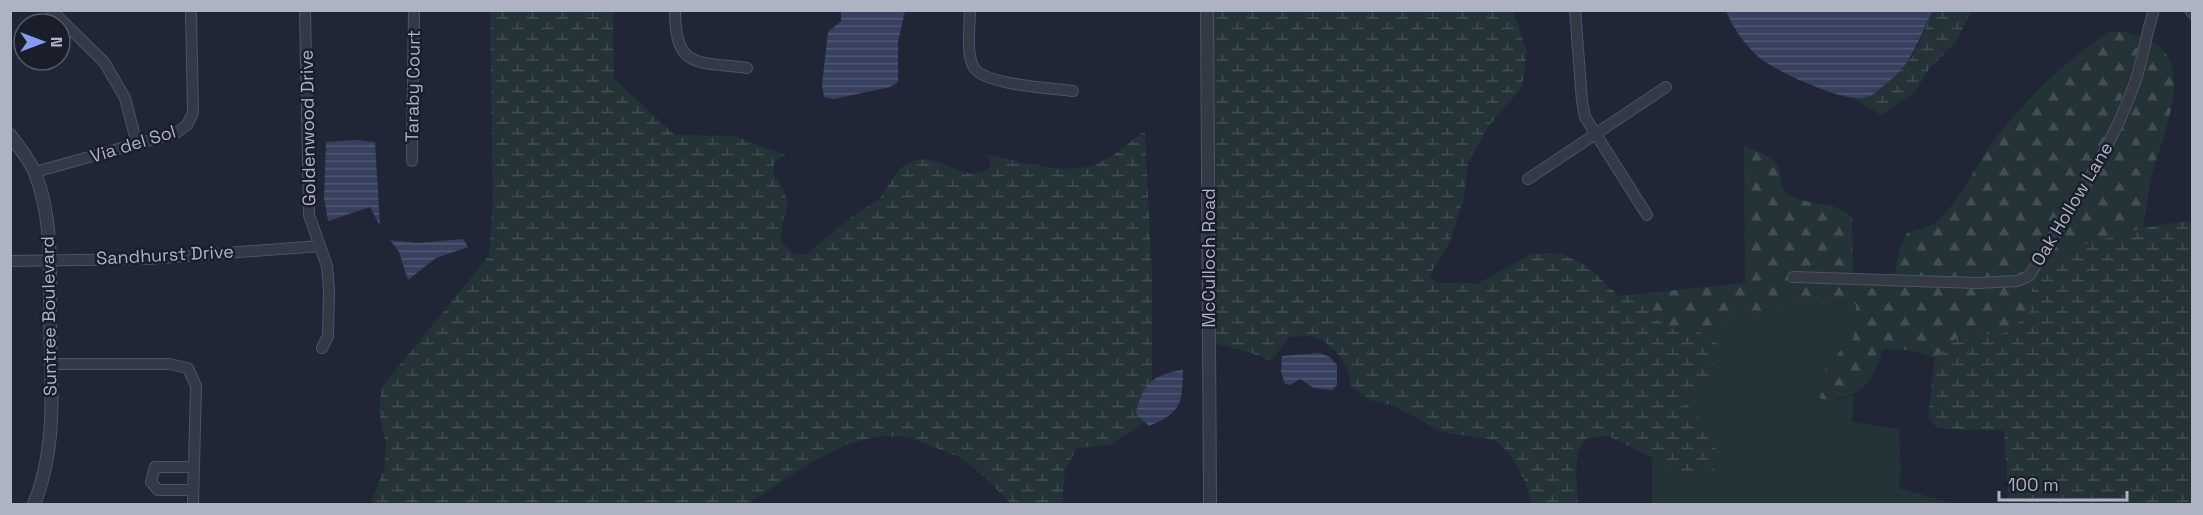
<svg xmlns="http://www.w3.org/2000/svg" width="2203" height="515" font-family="'Space Grotesk',sans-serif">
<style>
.green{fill:#243338}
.forest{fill:url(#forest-firs)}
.wetland{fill:url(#wetland-marsh)}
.water{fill:url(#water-rules)}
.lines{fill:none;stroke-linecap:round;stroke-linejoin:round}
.minor-casing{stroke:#4f5361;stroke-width:12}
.tertiary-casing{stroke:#4f5361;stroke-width:14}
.minor{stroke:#343946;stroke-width:10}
.tertiary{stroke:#343946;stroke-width:12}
.labels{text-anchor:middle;stroke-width:5;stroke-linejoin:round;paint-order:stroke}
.street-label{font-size:18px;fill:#aeb3c3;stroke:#1a1e2b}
</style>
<defs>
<pattern id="forest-firs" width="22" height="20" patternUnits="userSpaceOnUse" patternTransform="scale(1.5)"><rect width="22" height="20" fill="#243338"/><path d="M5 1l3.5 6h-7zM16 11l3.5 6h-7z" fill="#414e53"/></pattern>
<pattern id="wetland-marsh" width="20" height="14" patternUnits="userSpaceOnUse" patternTransform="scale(1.5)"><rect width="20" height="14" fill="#243338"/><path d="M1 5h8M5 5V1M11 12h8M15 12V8" fill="none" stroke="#414e53"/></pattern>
<pattern id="water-rules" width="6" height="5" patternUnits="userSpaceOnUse" patternTransform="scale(1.5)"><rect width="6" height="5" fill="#37405e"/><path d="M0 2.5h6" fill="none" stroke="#515973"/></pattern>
</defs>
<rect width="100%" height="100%" fill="#212636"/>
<path class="green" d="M 1792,302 L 1857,304 L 1854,338 L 1841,350 L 1813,386 L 1837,400 L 1854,395 L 1852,422 L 1899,429 L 1901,473 L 1898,488 L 1954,504 L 1652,504 L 1652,458 L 1682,473 L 1687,394 L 1709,380 L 1718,344 L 1696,330 Z"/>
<path class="forest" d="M 2109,32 L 2127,32 L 2141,37 C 2119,127 2075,196 2025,273 C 1990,286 1932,277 1894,276 L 1900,247 L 1907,233 C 1915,230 1927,228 1934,224 C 1956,209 1980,157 1998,135 C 2029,97 2068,58 2109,32 Z
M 2151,41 C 2199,67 2158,143 2150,182 C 2147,197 2146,213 2143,228 L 2106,241 L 2032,289 L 2030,313 L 2005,333 L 1959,336 L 1935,358 L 1909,350 L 1882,349 C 1876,383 1856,401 1821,399 L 1813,386 L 1841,350 L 1854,338 L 1856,304 L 1792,302 L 1696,330 L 1669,328 L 1650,314 L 1646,293 L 1745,283 L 1744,146 C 1755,151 1774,155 1779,168 C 1783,179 1778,189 1791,196 C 1811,206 1835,201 1852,217 L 1853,275 L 1789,273 L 1788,281 L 1977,288 L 2017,285 C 2091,214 2118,135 2151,41 Z"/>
<path class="wetland" d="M 490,11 L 613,11 L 614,79 L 675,135 L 734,136 L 785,155 L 774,163 L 774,175 C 798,205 781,210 781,242 L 795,255 L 807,254 C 824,240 840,226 857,213 C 864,208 874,204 880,198 C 890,186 896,166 913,161 C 942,152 968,188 990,167 L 991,160 L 987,155 C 1018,160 1058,175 1090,166 C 1109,161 1126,146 1141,133 L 1145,133 L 1152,277 L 1152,394 L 1146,421 L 1111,445 L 1077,448 L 1065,470 L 1062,503 L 1057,504 L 1011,504 L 986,478 L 961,458 L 909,437 L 879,436 L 848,444 L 808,464 L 748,504 L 371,504 L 385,465 L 386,444 L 379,413 L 381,388 L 489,256 L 493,201 Z
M 1212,11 L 1513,11 L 1527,52 L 1522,87 L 1488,127 L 1468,163 L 1464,197 L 1450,242 L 1429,276 L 1438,283 L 1479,283 L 1531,254 L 1560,253 L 1588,267 L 1619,296 L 1646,293 L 1650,314 L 1669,328 L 1696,330 L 1718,344 L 1709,380 L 1687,394 L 1686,403 C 1704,427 1726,441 1713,472 L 1682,473 L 1609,436 L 1587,438 C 1570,458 1578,479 1578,504 L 1532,504 L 1524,479 L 1508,452 L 1495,440 L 1441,432 L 1395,406 L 1370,400 L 1350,385 C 1351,366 1333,342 1313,337 C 1306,335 1296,337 1289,337 L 1271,361 L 1254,354 L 1214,343 Z
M 1933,11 L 1971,11 L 1956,42 L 1929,69 L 1915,92 L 1881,115 L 1853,98 L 1868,98 L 1913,56 Z
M 2186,221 L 2192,224 L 2192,504 L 2009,504 L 2004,431 C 1981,428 1957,432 1936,427 L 1928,417 L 1935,358 L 1959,336 L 2005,333 L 2030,313 L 2032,289 L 2059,252 L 2143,228 Z"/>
<path class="water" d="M 841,11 L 905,11 L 898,42 L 898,82 L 890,87 L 834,99 L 824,97 L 822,85 L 828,32 L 841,21 Z
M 1726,11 L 1933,11 C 1916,42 1914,63 1883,86 C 1879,89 1873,96 1868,97 C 1847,105 1779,72 1761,59 C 1746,47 1733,28 1726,11 Z
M 356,140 L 375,142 L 380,226 L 370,207 L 328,221 L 324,198 L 326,142 Z
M 463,239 L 468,247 L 436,258 L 408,280 L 399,252 L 390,240 L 417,243 Z
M 1320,353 L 1330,357 L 1337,365 L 1337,385 L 1332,390 L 1314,388 L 1300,379 L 1290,385 L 1285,384 L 1281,372 L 1282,356 Z
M 1183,370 C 1182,404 1182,412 1149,426 L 1136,414 C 1141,384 1154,374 1183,370 Z"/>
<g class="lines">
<defs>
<path id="minor" d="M 51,10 L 104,62 L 125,98 L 137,144
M 305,10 L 309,215 L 327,266 L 329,290 L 328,336 L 322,348
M 675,10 C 675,70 697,61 747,68
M 970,10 C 970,27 966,51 973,66 C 981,85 1052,88 1073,91
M 1575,10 L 1582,101 L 1585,117 L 1647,215
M 2190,10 L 2192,13
M 412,161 L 414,10
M 35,172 L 176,133 L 187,125 L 193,113 L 191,10
M 1528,179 L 1666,87
M 10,261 L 148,259 L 320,246
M 1793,277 L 1977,283 L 2017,281 L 2029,276 C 2068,213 2110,153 2135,82 C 2143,59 2146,34 2154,10
M 51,364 L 169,364 L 188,368 L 196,386 L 193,504
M 192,467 L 155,467 L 151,482 L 158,490 L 193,490"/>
<path id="tertiary" d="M 1207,10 L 1210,504
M 10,135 C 19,147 30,160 35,173 C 53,218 50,271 50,319 C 51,380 58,446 34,504"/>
</defs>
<use href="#minor" class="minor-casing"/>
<use href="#tertiary" class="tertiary-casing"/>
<use href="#minor" class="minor"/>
<use href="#tertiary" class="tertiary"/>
</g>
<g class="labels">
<g class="street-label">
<text transform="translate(413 86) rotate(-89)" y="6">Taraby Court</text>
<text transform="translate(308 128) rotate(-91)" y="6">Goldenwood Drive</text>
<text transform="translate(133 144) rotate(-17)" y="6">Via del Sol</text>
<text transform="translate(2072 204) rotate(-59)" y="6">Oak Hollow Lane</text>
<text transform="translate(165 255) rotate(-3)" y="6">Sandhurst Drive</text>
<text transform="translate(1209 258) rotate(-90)" y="6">McCulloch Road</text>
<text transform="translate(49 316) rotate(-91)" y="6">Suntree Boulevard</text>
</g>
</g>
<rect width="2203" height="515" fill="none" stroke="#aeb3c3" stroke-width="24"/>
<g transform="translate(42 42) rotate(90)"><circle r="28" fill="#1a1e2b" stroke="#555a68" stroke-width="1.5"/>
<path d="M0-4.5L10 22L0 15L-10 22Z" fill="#859cf2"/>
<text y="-9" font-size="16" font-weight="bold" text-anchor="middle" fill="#aeb3c3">N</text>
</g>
<path d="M1999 491v9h128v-9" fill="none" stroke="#aeb3c3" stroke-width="3"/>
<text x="2008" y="491" font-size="18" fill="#aeb3c3" stroke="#1a1e2b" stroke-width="4.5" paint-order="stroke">100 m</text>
</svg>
